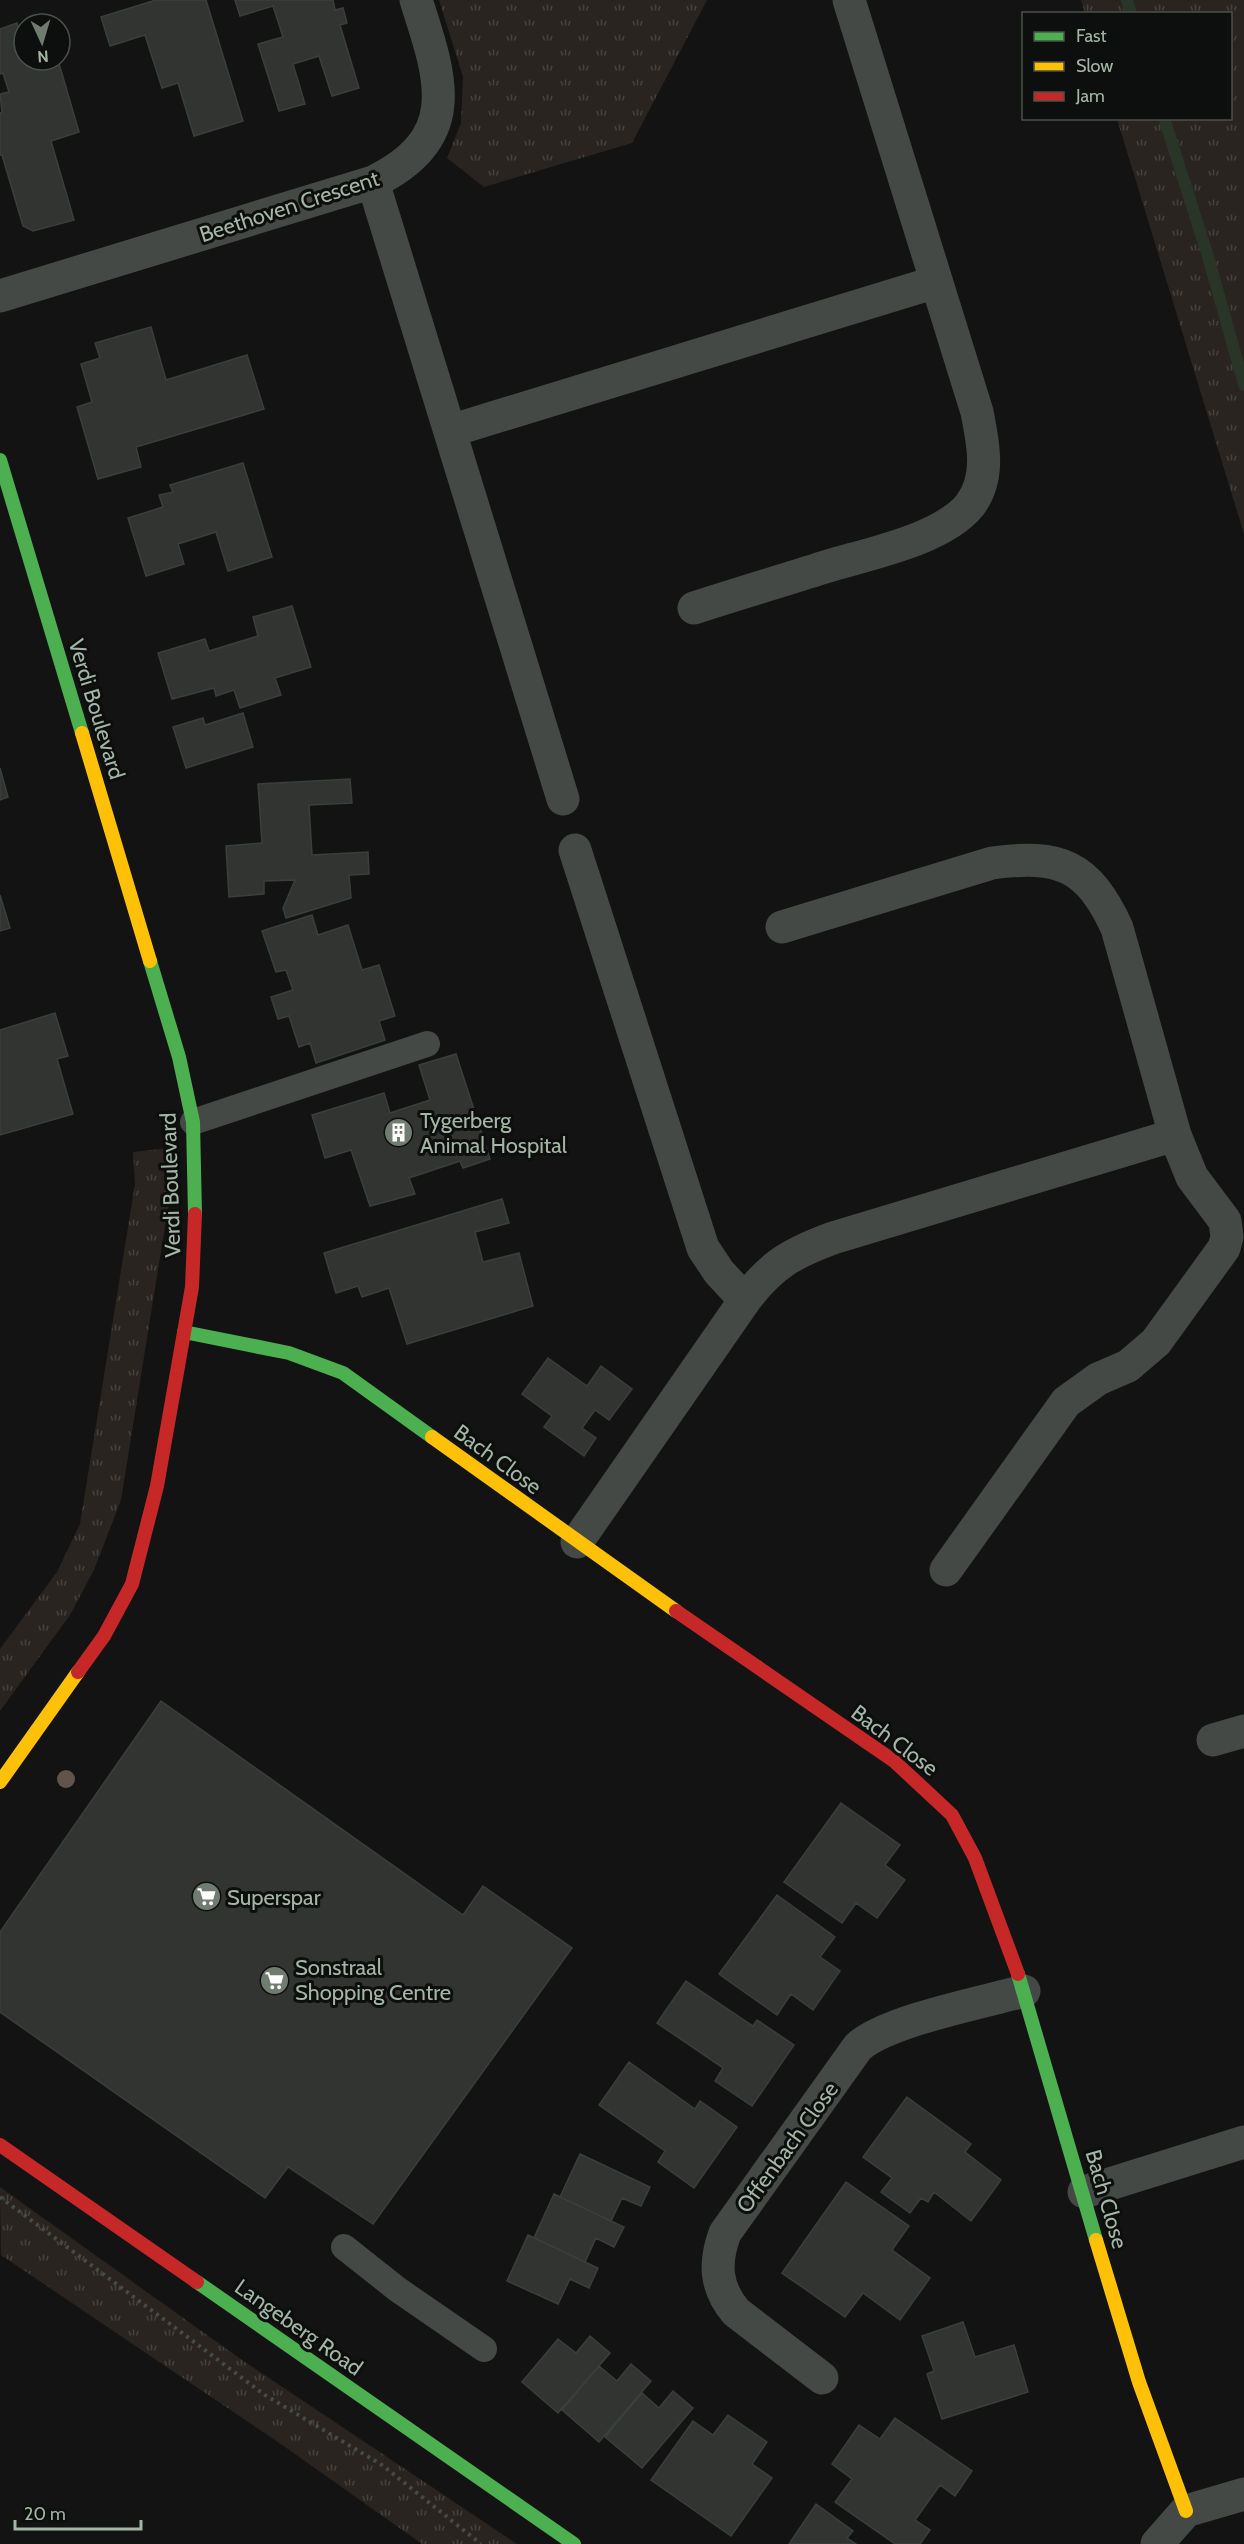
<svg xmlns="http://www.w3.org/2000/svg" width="1244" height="2544" font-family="Cabin,sans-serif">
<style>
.grass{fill:url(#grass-tufts)}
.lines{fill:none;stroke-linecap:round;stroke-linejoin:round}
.stream{stroke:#293526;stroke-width:12}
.building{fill:#323432;stroke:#3b3f3c;stroke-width:1.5}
.path{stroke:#464b46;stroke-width:4;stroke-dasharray:3 4.5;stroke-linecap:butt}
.lane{stroke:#444945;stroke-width:26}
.street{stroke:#444945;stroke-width:33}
.fast{stroke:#4caf50;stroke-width:14}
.slow{stroke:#ffc107;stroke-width:14}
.jam{stroke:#c62828;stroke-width:14}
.tree{fill:#61544c}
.labels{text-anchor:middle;stroke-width:6;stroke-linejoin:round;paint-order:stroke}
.street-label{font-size:22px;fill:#a3b5a4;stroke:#0d0f0e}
.poi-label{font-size:22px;fill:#a3b5a4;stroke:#0d0f0e;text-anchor:start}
</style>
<defs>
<pattern id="grass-tufts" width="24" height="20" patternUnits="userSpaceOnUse" patternTransform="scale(1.5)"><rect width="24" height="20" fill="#292420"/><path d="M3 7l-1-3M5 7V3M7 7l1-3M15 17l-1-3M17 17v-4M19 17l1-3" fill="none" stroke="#45423d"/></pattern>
</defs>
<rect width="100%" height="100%" fill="#131313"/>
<path class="grass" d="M 439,0 L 707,0 L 632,143 L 484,187 L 447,158 L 461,123 L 463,77 Z
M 1081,0 L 1244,0 L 1244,534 L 1117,119 L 1230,118 L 1230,14 L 1085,13 Z
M 169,1148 L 170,1195 L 121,1500 L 94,1570 L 70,1615 L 0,1711 L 0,1649 L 57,1572 L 80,1524 L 135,1184 L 133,1152 Z
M 0,2187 L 242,2360 L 517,2544 L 422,2544 L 288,2449 L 1,2255 Z"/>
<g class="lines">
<path class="stream" d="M 1127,0 L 1131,14
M 1164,118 L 1207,253 L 1244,385"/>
</g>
<path class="building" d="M 156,0 L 206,0 L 243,121 L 194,136 L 178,83 L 162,88 L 145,35 L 110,46 L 101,17 Z
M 235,0 L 333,0 L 335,10 L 343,8 L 347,23 L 340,25 L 359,88 L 332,96 L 319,56 L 293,64 L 305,104 L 279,111 L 258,44 L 283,37 L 273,6 L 240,16 Z
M 59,20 L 68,53 L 60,56 L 60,24 L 44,24 Z
M 17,23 L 20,31 L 24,30 L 24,60 L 58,60 L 79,132 L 51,141 L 74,220 L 33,231 L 23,226 L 2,155 L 0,155 L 0,113 L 2,112 L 0,94 L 9,92 L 3,73 L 0,74 L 0,29 Z
M 151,327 L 166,380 L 247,355 L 264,409 L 136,447 L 141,467 L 98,479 L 77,407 L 92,402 L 81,364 L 100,358 L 95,343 Z
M 243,463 L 272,557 L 228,571 L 216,532 L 178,544 L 184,564 L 146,576 L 128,518 L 163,507 L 159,495 L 173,492 L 170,485 Z
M 292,606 L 311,667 L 275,678 L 281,695 L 240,708 L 234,690 L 216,696 L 214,688 L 172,699 L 158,653 L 205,639 L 209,651 L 258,636 L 253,617 Z
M 243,713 L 253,747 L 186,768 L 173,727 L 203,718 L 205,725 Z
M 0,768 L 8,797 L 0,800 Z
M 350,779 L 352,803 L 309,805 L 312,855 L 368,852 L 369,874 L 349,875 L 351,898 L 286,918 L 283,908 L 295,880 L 264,881 L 264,894 L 229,897 L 226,846 L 262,843 L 258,784 Z
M 0,895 L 10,928 L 0,931 Z
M 312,915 L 318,935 L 348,925 L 362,970 L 379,965 L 395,1016 L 379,1021 L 385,1040 L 316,1063 L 310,1043 L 299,1047 L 289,1016 L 278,1019 L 271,997 L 293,990 L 286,970 L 276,972 L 262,931 Z
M 55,1013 L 68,1056 L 57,1059 L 73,1114 L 0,1135 L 0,1030 Z
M 456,1054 L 490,1159 L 463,1168 L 460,1161 L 409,1178 L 415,1194 L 370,1206 L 351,1150 L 325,1158 L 312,1115 L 384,1093 L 390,1113 L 430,1100 L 419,1065 Z
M 502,1199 L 509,1223 L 475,1232 L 483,1262 L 519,1253 L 533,1306 L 407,1344 L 389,1288 L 362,1297 L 358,1286 L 336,1293 L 324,1253 Z
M 548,1358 L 587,1386 L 601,1366 L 632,1389 L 609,1420 L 595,1410 L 582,1428 L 596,1438 L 584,1456 L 544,1427 L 552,1416 L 522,1394 Z
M 161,1701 L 463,1915 L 483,1886 L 572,1948 L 373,2224 L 288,2167 L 265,2198 L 0,2012 L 0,1932 Z
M 841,1803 L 900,1845 L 885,1865 L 905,1880 L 877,1918 L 856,1903 L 842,1923 L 784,1882 Z
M 777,1895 L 835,1937 L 820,1957 L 840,1971 L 813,2010 L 791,1994 L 777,2015 L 719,1974 Z
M 686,1981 L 753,2026 L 757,2020 L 794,2045 L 752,2106 L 715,2081 L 723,2068 L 657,2023 Z
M 629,2062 L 695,2109 L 700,2101 L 737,2127 L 694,2188 L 658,2162 L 665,2151 L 599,2105 Z
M 907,2097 L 971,2144 L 965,2152 L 1001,2180 L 971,2221 L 934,2192 L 928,2202 L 921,2198 L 910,2213 L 881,2192 L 892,2178 L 863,2157 Z
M 580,2154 L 650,2187 L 641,2206 L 622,2198 L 611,2221 L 560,2197 Z
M 846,2182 L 909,2226 L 892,2250 L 930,2278 L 900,2320 L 863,2293 L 845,2317 L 782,2273 Z
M 554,2194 L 624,2227 L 614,2247 L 596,2238 L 585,2262 L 534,2238 Z
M 528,2235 L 598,2268 L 589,2288 L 570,2279 L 558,2304 L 507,2281 Z
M 963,2322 L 975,2357 L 1014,2345 L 1028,2392 L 942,2419 L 927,2374 L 934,2371 L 922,2336 Z
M 590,2336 L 610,2353 L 558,2413 L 522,2382 L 558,2339 L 576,2353 Z
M 631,2364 L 651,2381 L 599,2442 L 562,2410 L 599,2366 L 617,2381 Z
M 673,2391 L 693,2408 L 642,2468 L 605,2437 L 642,2393 L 659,2408 Z
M 728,2415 L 767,2442 L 752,2464 L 772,2478 L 731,2536 L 651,2480 L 693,2421 L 713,2435 Z
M 895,2418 L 972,2471 L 955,2496 L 940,2485 L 915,2520 L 930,2530 L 920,2544 L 895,2544 L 835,2502 L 852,2479 L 832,2464 L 859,2425 L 880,2439 Z
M 816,2504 L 853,2531 L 847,2538 L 856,2544 L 789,2544 Z"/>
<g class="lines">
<path class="path" d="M 0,2197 L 265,2395 L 382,2465 L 481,2544"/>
<path class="lane" d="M 193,1122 L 427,1044
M 344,2247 L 397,2289 L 484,2349"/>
<path class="street" d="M 373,182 L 563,799
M 0,296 L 373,182 C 464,138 441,78 416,0
M 450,431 L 936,282
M 694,608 C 737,594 781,581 825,567 C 867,554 942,540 970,505 C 991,477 983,443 977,412 L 849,0
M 575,850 L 703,1248 L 719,1272 L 745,1300
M 782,927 L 992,863 C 1060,854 1088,865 1117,928 L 1175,1135 L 1192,1177 L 1225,1221 L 1227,1237 L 1224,1248 L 1156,1342 L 1128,1366 L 1098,1379 L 1066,1402 L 946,1570
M 577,1542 L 745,1300 C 771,1265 792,1253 833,1238 L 1175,1135
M 1213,1740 L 1244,1731
M 1084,2192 L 1244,2142
M 822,2378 L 736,2312 C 715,2287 714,2263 725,2233 L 858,2047 C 886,2021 984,2002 1024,1991
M 1157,2544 L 1186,2511 L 1244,2494"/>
<path class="fast" d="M 0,460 L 82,733
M 150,961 L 179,1057 L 193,1122 L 195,1214
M 184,1332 L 289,1353 L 343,1373 L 432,1437
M 1018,1974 L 1096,2240
M 197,2282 L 574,2544"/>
<path class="slow" d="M 82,733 L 150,961
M 432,1437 L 676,1611
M 0,1782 L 78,1672
M 1096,2240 L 1139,2382 L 1186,2511"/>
<path class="jam" d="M 676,1611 L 894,1761 L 952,1815 L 975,1858 L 1018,1974
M 78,1672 L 104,1636 L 132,1584 L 157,1486 L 192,1287 L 195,1214
M 0,2145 L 197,2282"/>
</g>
<circle class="tree" cx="66" cy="1779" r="9"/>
<defs>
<symbol id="building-disc" viewBox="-11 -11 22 22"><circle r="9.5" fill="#717c71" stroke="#0d0f0e"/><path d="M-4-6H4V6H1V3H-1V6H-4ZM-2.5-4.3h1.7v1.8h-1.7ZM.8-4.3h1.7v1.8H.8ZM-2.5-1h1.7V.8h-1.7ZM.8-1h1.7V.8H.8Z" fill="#fff"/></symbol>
<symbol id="supermarket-disc" viewBox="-11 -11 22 22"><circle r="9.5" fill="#717c71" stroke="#0d0f0e"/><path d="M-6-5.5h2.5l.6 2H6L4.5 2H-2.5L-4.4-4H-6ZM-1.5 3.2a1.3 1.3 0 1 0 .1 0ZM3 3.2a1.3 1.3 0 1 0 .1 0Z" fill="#fff"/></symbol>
</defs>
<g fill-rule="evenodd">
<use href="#building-disc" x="382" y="1116" width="33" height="33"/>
<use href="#supermarket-disc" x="190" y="1880" width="33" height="33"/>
<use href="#supermarket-disc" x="258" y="1964" width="33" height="33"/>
</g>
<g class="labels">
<g class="street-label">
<text transform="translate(289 206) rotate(-18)" y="8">Beethoven Crescent</text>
<text transform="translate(97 709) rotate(73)" y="8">Verdi Boulevard</text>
<text transform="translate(170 1185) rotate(-92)" y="8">Verdi Boulevard</text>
<text transform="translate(498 1459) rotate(36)" y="8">Bach Close</text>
<text transform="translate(895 1740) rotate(37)" y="8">Bach Close</text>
<text transform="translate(787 2147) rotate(-54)" y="8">Offenbach Close</text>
<text transform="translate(1107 2199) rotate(74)" y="8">Bach Close</text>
<text transform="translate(299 2327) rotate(35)" y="8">Langeberg Road</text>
</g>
<g class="poi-label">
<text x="420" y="1128">Tygerberg<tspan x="420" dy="25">Animal Hospital</tspan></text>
<text x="227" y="1905">Superspar</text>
<text x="295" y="1975">Sonstraal<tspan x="295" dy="25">Shopping Centre</tspan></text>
</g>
</g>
<rect x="1022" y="12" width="210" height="108" fill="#0d0f0e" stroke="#49514a" stroke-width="1.5"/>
<rect x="1034" y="32" width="30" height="9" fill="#4caf50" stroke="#49514a" stroke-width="1.5"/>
<text x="1076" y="42" font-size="18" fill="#a3b5a4">Fast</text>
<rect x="1034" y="62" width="30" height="9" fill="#ffc107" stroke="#49514a" stroke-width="1.5"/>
<text x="1076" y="72" font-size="18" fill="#a3b5a4">Slow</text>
<rect x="1034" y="92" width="30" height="9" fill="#c62828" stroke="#49514a" stroke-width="1.5"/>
<text x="1076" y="102" font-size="18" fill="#a3b5a4">Jam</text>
<g transform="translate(42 42) rotate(176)"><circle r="28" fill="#0d0f0e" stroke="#49514a" stroke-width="1.5"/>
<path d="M0-4.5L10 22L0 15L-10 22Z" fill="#717c71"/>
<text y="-9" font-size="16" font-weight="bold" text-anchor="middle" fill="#a3b5a4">N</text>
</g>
<path d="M15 2520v9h126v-9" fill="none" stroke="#a3b5a4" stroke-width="3"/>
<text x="24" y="2520" font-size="18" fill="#a3b5a4" stroke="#0d0f0e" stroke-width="4.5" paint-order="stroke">20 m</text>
</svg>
